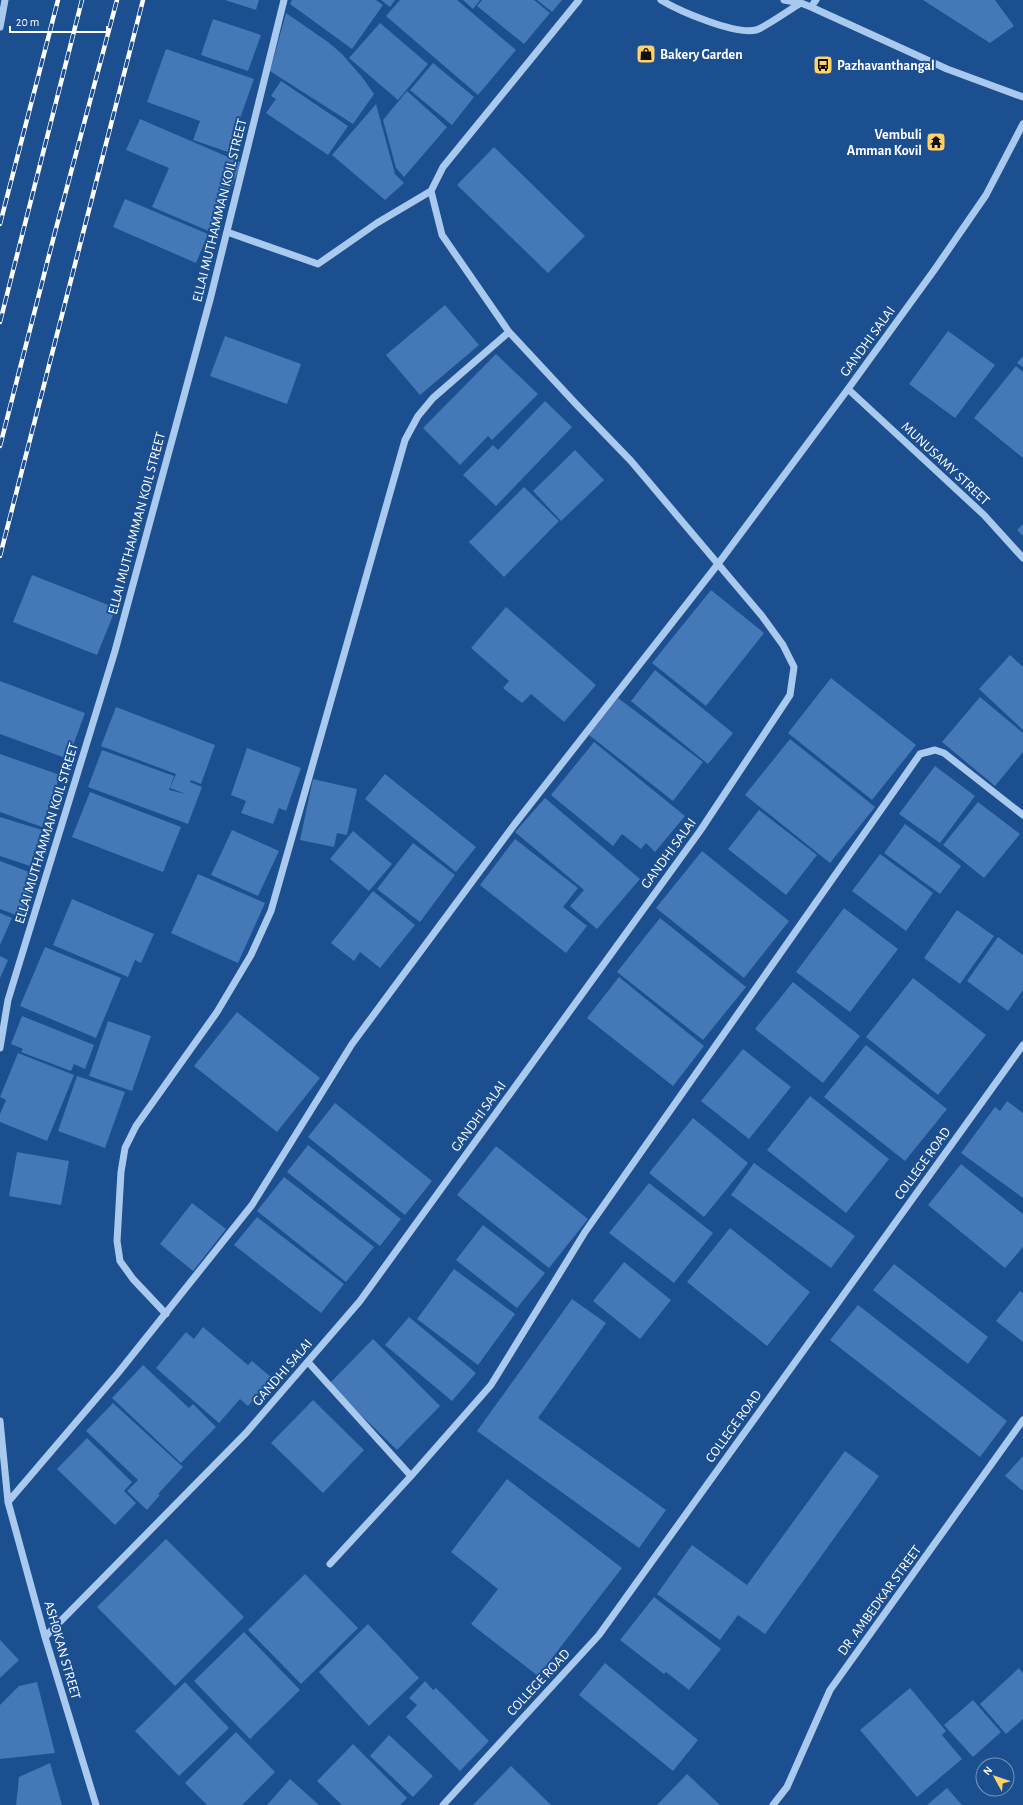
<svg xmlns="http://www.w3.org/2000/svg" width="1023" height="1805" font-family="'Alegreya Sans',sans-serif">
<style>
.building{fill:#4478b7}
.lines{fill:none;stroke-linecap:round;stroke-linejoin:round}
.minor{stroke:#a9c9ee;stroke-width:7}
.rail-casing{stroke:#fff;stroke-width:4.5}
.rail{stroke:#1b4f8f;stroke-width:3;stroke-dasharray:9;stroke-linecap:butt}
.labels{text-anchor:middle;stroke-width:4;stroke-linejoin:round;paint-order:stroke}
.poi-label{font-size:14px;font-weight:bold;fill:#fff;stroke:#1b4f8f;text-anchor:start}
.street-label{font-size:14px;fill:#fff;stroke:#1b4f8f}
</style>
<rect width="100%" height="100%" fill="#1b4f8f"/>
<path class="building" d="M 225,0 L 259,0 L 256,10 Z
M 292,0 L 376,0 L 383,5 L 352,49 L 290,4 Z
M 381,0 L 395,0 L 390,7 Z
M 400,0 L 457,0 L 516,50 L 478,95 L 386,16 Z
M 463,0 L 480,0 L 473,9 Z
M 482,0 L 534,0 L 550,13 L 524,44 L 477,6 Z
M 537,0 L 562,0 L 552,12 Z
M 923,0 L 995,0 L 1014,26 L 990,43 Z
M 286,13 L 328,42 L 342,54 L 362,77 L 374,94 L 353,124 L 270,71 Z
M 213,19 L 261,35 L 248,71 L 201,55 Z
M 380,23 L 428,64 L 398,100 L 349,58 Z
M 166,49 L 254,79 L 228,152 L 193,140 L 200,121 L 147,102 Z
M 433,63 L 474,97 L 452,125 L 410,90 Z
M 281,81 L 348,126 L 328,155 L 266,113 L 276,99 L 271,96 Z
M 407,91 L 447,127 L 404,177 L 396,168 L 383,120 Z
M 376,104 L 395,174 L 404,183 L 385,200 L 332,155 Z
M 140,119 L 242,163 L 211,232 L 152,207 L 169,168 L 126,150 Z
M 494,147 L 585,236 L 548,273 L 457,185 Z
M 125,199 L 208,234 L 196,263 L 113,227 Z
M 445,305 L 479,345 L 420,395 L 386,355 Z
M 948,331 L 995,365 L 955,418 L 909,384 Z
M 225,336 L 301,364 L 287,404 L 210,376 Z
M 496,354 L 538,394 L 492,440 L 488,436 L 460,465 L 423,428 Z
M 1023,356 L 1023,367 L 1017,363 Z
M 1016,366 L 1023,372 L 1023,458 L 974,418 Z
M 545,401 L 572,427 L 496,506 L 463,475 L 493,445 L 498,450 Z
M 575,450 L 604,480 L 561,521 L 533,491 Z
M 524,487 L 559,521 L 504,577 L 469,542 Z
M 1023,524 L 1023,536 L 1017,530 Z
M 32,575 L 116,608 L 97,655 L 13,622 Z
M 711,590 L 764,633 L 706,706 L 652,663 Z
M 506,607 L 596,685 L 564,722 L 531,694 L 522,703 L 503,688 L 509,681 L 471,648 Z
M 1010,655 L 1023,667 L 1023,730 L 979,689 Z
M 655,670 L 733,733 L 708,764 L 631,701 Z
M 831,678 L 916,745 L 872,800 L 788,733 Z
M 0,681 L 85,713 L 68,759 L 0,734 Z
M 980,697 L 1023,733 L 1023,752 L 995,786 L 942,742 Z
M 618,698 L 703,762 L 673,801 L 589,735 Z
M 116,707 L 215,745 L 201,784 L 191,780 L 190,782 L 202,787 L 188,824 L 88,787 L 102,750 L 174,776 L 169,790 L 186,794 L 170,788 L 176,774 L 101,746 Z
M 790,739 L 875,807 L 830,863 L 745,795 Z
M 594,742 L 685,816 L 655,852 L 646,843 L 641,849 L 622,834 L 613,846 L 551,795 Z
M 247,748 L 301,768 L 286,811 L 279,808 L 273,824 L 241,813 L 246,801 L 231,795 Z
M 0,754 L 60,775 L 42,827 L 0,812 Z
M 935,766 L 975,796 L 940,843 L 899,814 Z
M 385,774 L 476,847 L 456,872 L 365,799 Z
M 313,779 L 357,789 L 347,835 L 337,833 L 334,847 L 300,840 Z
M 90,792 L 181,827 L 163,872 L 72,837 Z
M 545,798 L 640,879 L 597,929 L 570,906 L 584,890 L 515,832 Z
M 978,802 L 1020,834 L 984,878 L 943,845 Z
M 759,810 L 817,855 L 786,895 L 728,849 Z
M 0,817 L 42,830 L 30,866 L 0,856 Z
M 905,824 L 961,866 L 940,894 L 884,853 Z
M 232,830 L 279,851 L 258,896 L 211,875 Z
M 353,831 L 392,864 L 369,891 L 330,859 Z
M 515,839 L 578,888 L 563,907 L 587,926 L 566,953 L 480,885 Z
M 413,843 L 455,875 L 420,922 L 377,889 Z
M 702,851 L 789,921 L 744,978 L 656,908 Z
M 880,854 L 933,893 L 906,931 L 852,891 Z
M 0,861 L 37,875 L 21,917 L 0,909 Z
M 198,874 L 265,903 L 238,963 L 171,933 Z
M 373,891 L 415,925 L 380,968 L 360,952 L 354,961 L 331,943 Z
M 72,899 L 154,934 L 141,963 L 135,960 L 128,977 L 53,945 Z
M 844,908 L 898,949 L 850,1012 L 796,972 Z
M 957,910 L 994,936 L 960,984 L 924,958 Z
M 0,913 L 12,918 L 0,945 Z
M 660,918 L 746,987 L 703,1040 L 617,972 Z
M 998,937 L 1023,955 L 1023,990 L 1008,1011 L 967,981 Z
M 45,947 L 121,978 L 96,1038 L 20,1006 Z
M 0,956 L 8,960 L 0,978 Z
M 619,977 L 704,1046 L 673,1086 L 587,1018 Z
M 913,978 L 986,1035 L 938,1095 L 866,1037 Z
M 793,982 L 860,1036 L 823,1083 L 755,1029 Z
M 237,1012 L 320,1078 L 277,1132 L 194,1066 Z
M 22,1016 L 94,1045 L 85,1069 L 74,1064 L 71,1071 L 21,1052 L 23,1049 L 11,1044 Z
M 108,1021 L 151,1036 L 132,1091 L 89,1076 Z
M 866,1045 L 947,1109 L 905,1161 L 824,1097 Z
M 743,1049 L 791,1087 L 749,1139 L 701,1101 Z
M 18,1053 L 74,1075 L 47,1141 L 0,1122 L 0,1114 L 6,1100 L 0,1097 Z
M 77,1076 L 125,1092 L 105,1148 L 58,1131 Z
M 810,1096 L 889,1159 L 846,1213 L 767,1150 Z
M 1007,1101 L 1023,1113 L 1023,1198 L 961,1153 L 995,1107 L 1000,1111 Z
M 335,1103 L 432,1181 L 405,1215 L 308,1137 Z
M 693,1118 L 748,1163 L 704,1217 L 649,1173 Z
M 308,1145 L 401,1219 L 380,1246 L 287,1172 Z
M 496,1146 L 588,1219 L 549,1268 L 457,1195 Z
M 17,1152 L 69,1161 L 61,1205 L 9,1196 Z
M 754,1163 L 855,1236 L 831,1268 L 731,1195 Z
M 961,1164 L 1023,1214 L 1023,1247 L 1005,1268 L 928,1205 Z
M 284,1177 L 374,1247 L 346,1282 L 257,1211 Z
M 649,1183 L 713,1233 L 674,1283 L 609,1233 Z
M 192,1203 L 226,1229 L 193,1271 L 160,1244 Z
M 257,1217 L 344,1284 L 321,1313 L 234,1245 Z
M 483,1225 L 545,1273 L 517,1308 L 456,1260 Z
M 730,1228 L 810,1292 L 767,1346 L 687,1282 Z
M 624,1262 L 671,1300 L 640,1339 L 593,1301 Z
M 894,1264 L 988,1337 L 968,1364 L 873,1290 Z
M 454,1269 L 515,1314 L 478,1365 L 417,1319 Z
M 1020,1291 L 1023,1293 L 1023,1342 L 996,1321 Z
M 572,1299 L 606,1323 L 538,1418 L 666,1510 L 639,1548 L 477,1431 Z
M 858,1305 L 1007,1421 L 980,1457 L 830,1340 Z
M 409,1317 L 476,1373 L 452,1401 L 385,1345 Z
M 203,1327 L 248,1365 L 252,1361 L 272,1378 L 248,1406 L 240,1399 L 219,1423 L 156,1368 L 186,1332 L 194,1339 Z
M 373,1339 L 440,1406 L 397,1450 L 329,1384 Z
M 143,1365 L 189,1408 L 193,1404 L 216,1427 L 181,1463 L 112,1398 Z
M 313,1400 L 364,1450 L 323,1493 L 271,1443 Z
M 113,1403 L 183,1467 L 158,1494 L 160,1495 L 147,1510 L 127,1491 L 138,1480 L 86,1431 Z
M 87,1438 L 132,1482 L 124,1491 L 136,1503 L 115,1525 L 57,1469 Z
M 845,1451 L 879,1476 L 765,1634 L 738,1615 L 720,1640 L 657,1594 L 692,1545 L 747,1585 Z
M 1023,1456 L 1023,1491 L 1005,1476 Z
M 507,1479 L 622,1568 L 538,1676 L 471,1624 L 498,1589 L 451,1552 Z
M 166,1539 L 244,1617 L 175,1686 L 97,1607 Z
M 305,1574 L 358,1628 L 301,1684 L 248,1630 Z
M 654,1597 L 721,1649 L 689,1690 L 666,1672 L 664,1674 L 620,1640 Z
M 368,1624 L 419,1678 L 369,1726 L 319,1672 Z
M 244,1632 L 300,1690 L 250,1739 L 194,1681 Z
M 0,1640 L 19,1660 L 0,1678 Z
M 605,1663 L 698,1740 L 673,1771 L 579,1695 Z
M 1019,1668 L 1023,1673 L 1023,1719 L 1006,1734 L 980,1704 Z
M 425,1681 L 433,1690 L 436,1688 L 489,1741 L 460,1771 L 406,1717 L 417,1705 L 409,1698 Z
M 37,1682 L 55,1753 L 0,1759 L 0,1705 L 19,1686 Z
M 185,1682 L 229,1728 L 179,1776 L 135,1731 Z
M 910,1688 L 946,1731 L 942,1735 L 962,1759 L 917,1797 L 860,1730 Z
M 973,1700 L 1001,1732 L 973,1757 L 944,1725 Z
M 236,1732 L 275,1772 L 242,1805 L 207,1805 L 185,1783 Z
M 389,1735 L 433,1776 L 413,1797 L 370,1756 Z
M 353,1744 L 407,1798 L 400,1805 L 342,1805 L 317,1781 Z
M 50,1763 L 62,1805 L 16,1805 L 19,1777 Z
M 511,1766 L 551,1805 L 473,1805 Z
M 687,1774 L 720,1805 L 657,1805 Z
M 290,1779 L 319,1805 L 267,1805 Z
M 947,1788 L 962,1805 L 927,1805 Z"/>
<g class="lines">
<path class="minor" d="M 661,0 C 679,11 735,35 756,30 C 764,28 792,8 801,3 L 799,2
M 784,0 L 801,3 L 811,7 L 947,69 L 1023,97
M 811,7 L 816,0
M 0,27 L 5,0
M 227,232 L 318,264 L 377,223 L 431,191
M 848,389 L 984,515 L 1023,558
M 0,1048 L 8,1000 L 115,651 L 211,296 L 284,0
M 166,1314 L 133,1279 L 120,1261 L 117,1241 L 121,1172 L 125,1148 L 136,1126 L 217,1012 L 251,955 L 271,911 L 405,440 L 418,416 L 433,398 L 509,332
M 308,1362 L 411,1476 L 491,1385 L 585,1232 L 920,754 L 935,750 L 944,753 L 1023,815
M 0,1421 L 8,1502 L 45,1637 L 96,1805
M 8,1502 L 118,1373 L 252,1205 L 352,1044 L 514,825 L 718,564 L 848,389 L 935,269 L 986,195 L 1023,124
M 330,1564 L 411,1476
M 45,1637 L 246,1433 L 360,1301 L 700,831 L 790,695 L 794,667 L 783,645 L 762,616 L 631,461 L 576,404 L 509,332 L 442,235 L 431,191 L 443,167 L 579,0
M 443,1805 L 599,1635 L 1023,1045
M 773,1805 L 787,1787 L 830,1690 L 1023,1420"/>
<defs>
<path id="rail" d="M 0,224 L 58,0
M 0,322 L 82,0
M 0,446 L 54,236 L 117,0
M 0,556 L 143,0"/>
</defs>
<use href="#rail" class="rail-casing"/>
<use href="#rail" class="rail"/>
</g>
<defs>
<symbol id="shop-square" viewBox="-11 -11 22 22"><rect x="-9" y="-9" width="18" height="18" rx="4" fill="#ffd166" stroke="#1b4f8f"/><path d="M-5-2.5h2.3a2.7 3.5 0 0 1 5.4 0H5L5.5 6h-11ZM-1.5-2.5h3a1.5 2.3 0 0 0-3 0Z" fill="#111"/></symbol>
<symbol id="bus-square" viewBox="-11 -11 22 22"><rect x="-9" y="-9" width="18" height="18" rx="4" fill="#ffd166" stroke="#1b4f8f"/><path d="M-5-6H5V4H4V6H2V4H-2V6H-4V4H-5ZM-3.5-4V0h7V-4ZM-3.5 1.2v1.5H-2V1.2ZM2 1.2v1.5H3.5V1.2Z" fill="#111"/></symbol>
<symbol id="temple-square" viewBox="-11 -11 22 22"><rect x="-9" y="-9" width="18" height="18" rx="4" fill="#ffd166" stroke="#1b4f8f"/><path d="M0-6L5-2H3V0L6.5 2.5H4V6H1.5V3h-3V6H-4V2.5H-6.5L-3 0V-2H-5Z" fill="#111"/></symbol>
</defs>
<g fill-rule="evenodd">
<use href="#shop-square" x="635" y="43" width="22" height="22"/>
<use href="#bus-square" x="812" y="54" width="22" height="22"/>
<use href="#temple-square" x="925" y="131" width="22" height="22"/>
</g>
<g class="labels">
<g class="poi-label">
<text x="660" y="59">Bakery Garden</text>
<text x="837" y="70">Pazhavanthangal</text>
<text x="922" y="139" text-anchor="end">Vembuli<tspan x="922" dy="16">Amman Kovil</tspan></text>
</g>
<g class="street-label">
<text transform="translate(219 210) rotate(-76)" y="5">ELLAI MUTHAMMAN KOIL STREET</text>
<text transform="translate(867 341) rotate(-54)" y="5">GANDHI SALAI</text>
<text transform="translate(946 463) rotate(43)" y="5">MUNUSAMY STREET</text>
<text transform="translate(136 523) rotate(-75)" y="5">ELLAI MUTHAMMAN KOIL STREET</text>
<text transform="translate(46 833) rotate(-73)" y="5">ELLAI MUTHAMMAN KOIL STREET</text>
<text transform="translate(668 853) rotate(-54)" y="5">GANDHI SALAI</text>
<text transform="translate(478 1116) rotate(-54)" y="5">GANDHI SALAI</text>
<text transform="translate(922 1163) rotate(-54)" y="5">COLLEGE ROAD</text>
<text transform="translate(282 1372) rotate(-49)" y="5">GANDHI SALAI</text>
<text transform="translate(733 1426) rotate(-54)" y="5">COLLEGE ROAD</text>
<text transform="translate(879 1600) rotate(-54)" y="5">DR. AMBEDKAR STREET</text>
<text transform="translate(63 1650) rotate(74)" y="5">ASHOKAN STREET</text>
<text transform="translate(538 1682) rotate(-47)" y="5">COLLEGE ROAD</text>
</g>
</g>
<g transform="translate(995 1777) rotate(310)"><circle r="19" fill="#1b4f8f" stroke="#7695bc"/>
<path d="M0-3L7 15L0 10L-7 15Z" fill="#ffd166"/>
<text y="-6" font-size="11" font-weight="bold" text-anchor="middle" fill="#ffffff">N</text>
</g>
<path d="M10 26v6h97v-6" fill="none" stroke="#ffffff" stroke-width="2"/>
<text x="16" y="26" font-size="12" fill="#ffffff" stroke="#1b4f8f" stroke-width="3" paint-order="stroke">20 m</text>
</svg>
